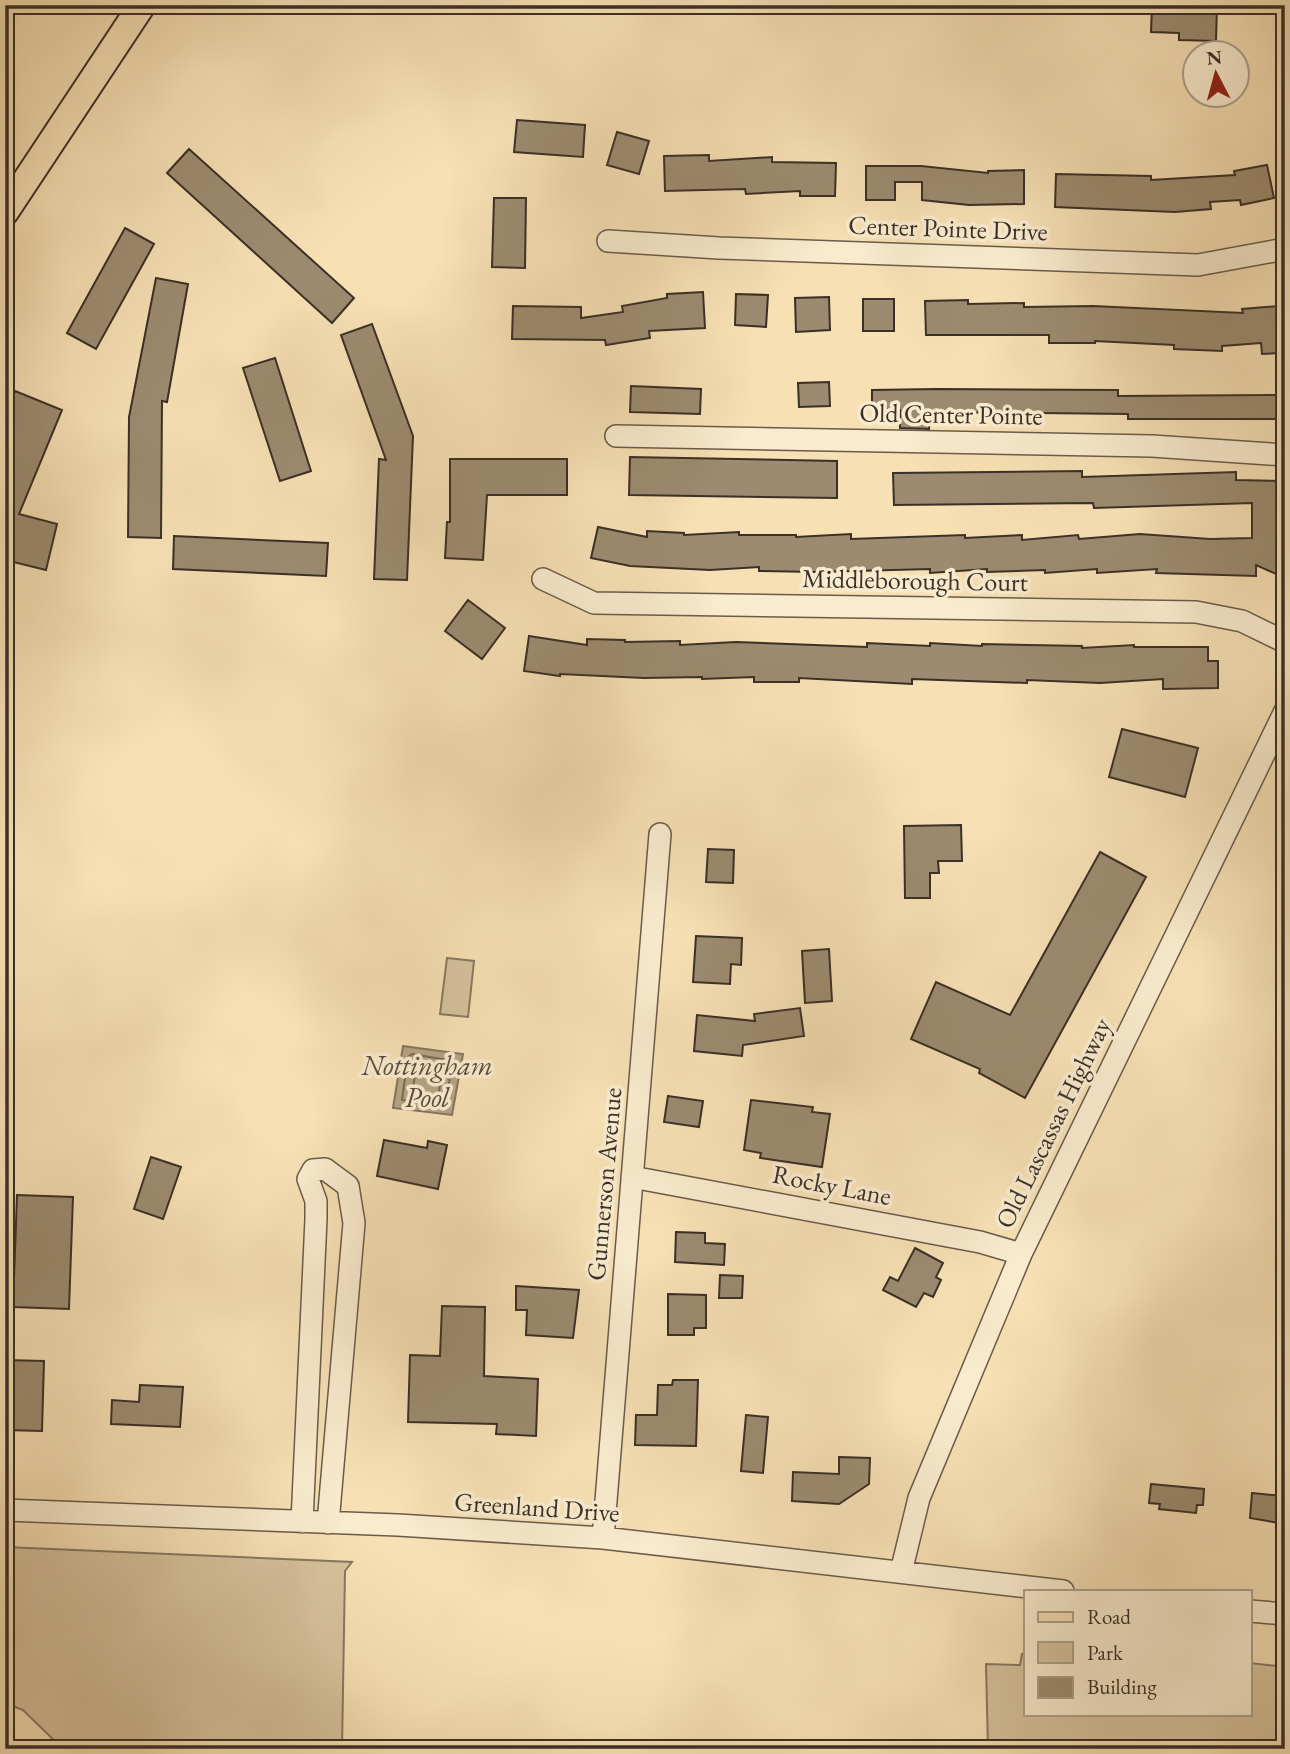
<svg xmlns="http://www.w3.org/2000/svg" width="1290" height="1754" font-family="'EB Garamond',serif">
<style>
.green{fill:#d6c29c;stroke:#887862;stroke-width:2}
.water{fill:#b6a484;stroke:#85755f;stroke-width:2}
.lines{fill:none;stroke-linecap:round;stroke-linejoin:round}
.shore{stroke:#786a56;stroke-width:2}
.building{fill:#9c8b70;stroke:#3b2f27;stroke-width:2}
.minor-casing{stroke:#6a5b4a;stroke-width:24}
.major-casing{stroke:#3b2f27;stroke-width:30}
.minor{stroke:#f9ebce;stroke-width:21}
.major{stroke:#f6e0b4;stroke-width:26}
.labels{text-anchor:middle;stroke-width:7;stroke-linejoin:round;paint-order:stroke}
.street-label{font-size:26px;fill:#3b2f27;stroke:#f9ebce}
.water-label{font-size:28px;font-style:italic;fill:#5a4c3e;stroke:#f9ebce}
</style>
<rect width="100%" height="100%" fill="#f6e0b4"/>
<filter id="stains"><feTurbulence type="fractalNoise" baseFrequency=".00286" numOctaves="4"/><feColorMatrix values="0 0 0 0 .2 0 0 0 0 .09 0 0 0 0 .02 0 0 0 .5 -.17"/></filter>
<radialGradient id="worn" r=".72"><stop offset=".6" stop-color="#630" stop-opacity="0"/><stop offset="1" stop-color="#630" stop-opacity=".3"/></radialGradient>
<path class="green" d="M 447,958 L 474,961 L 468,1017 L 440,1014 Z
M 5,1547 L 352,1562 L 345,1571 L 342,1749 L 63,1749 L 23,1710 L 5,1703 Z
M 1026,1652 L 1026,1714 L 1250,1714 L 1250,1663 L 1285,1667 L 1285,1749 L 988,1749 L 986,1664 L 1020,1665 L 1022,1654 Z"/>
<path class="water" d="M 403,1046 L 463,1054 L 452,1115 L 393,1108 Z"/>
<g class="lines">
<path class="shore" d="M 412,1054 L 453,1061 L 445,1106 L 402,1100 L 408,1057 Z
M 417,1064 L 443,1068 L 438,1097 L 412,1093 Z"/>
</g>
<path class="building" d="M 1152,5 L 1217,5 L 1216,41 L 1179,40 L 1179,33 L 1151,32 Z
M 517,120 L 585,125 L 583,157 L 514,152 Z
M 617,132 L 649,141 L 639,174 L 607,165 Z
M 189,149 L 354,298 L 332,323 L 167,173 Z
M 709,155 L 709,161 L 772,157 L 772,162 L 836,163 L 835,196 L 800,196 L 800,191 L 746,194 L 745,189 L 665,191 L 664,156 Z
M 1267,165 L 1274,198 L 1241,205 L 1240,200 L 1210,202 L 1211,209 L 1175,212 L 1055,207 L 1056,174 L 1151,176 L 1151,180 L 1235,175 L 1234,171 Z
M 866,166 L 921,166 L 988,173 L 988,171 L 1024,170 L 1024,204 L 969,205 L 922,200 L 922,182 L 895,182 L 895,200 L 866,200 Z
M 494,198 L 526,198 L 525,268 L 492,267 Z
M 125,228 L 154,244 L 96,349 L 67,333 Z
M 156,278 L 188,284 L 167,402 L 162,401 L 161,538 L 128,537 L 129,417 Z
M 703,292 L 705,328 L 649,331 L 650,338 L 606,345 L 605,340 L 512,339 L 513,306 L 581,307 L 581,318 L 623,312 L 622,306 L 667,298 L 667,294 Z
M 736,294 L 768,295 L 766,327 L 735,325 Z
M 829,297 L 830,330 L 796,332 L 795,298 Z
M 863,299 L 894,299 L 894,331 L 863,331 Z
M 968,300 L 968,304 L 1024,303 L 1024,307 L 1093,306 L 1243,313 L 1242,309 L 1278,306 L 1281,353 L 1262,354 L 1261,343 L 1222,346 L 1222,351 L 1174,349 L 1174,345 L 1095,341 L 1095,343 L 1049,343 L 1049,335 L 926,335 L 925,301 Z
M 372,324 L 413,436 L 407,580 L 374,579 L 379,459 L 386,460 L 341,335 Z
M 275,358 L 311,471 L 280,481 L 243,368 Z
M 829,382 L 830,406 L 799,407 L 798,383 Z
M 631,386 L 701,389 L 700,414 L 630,412 Z
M 937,389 L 1118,390 L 1118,396 L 1285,395 L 1285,419 L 1128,419 L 1128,414 L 930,412 L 929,429 L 900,428 L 900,410 L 872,409 L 872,390 Z
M 15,391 L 62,410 L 19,514 L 57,524 L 46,570 L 5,560 L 5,415 Z
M 630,457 L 837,461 L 837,498 L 629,495 Z
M 450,459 L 567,459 L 567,495 L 487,495 L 483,560 L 445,558 L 447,522 L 450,522 Z
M 1082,471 L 1082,477 L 1236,472 L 1236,480 L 1285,481 L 1285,578 L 1256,565 L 1256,576 L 1156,573 L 1157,569 L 1097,573 L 1097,569 L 1045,573 L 1045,570 L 987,572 L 987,569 L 930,573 L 930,569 L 816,572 L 759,571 L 759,567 L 710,570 L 630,566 L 591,558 L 598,527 L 647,537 L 647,531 L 684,533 L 684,535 L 739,532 L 739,535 L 796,535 L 796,537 L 851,534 L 851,539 L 965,535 L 965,538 L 1022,535 L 1022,540 L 1078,535 L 1079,539 L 1140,534 L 1210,539 L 1252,538 L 1252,503 L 1094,508 L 1093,503 L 894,505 L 893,473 Z
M 174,536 L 328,543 L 326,576 L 173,569 Z
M 468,600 L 505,628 L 482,659 L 445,631 Z
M 529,636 L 587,645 L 587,639 L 625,640 L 625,642 L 680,641 L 680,645 L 736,642 L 867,647 L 867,643 L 930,646 L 930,643 L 982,646 L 982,644 L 1082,646 L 1082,648 L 1134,645 L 1134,647 L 1208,647 L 1208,661 L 1218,661 L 1218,688 L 1163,689 L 1163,679 L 1100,683 L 1027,680 L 1027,683 L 912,679 L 912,684 L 799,678 L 799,682 L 754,682 L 754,677 L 702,679 L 702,677 L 644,678 L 560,674 L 560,676 L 524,671 Z
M 1122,729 L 1198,748 L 1185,797 L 1109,777 Z
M 961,825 L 962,861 L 938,861 L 939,873 L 930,873 L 930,898 L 905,898 L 904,826 Z
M 708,849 L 734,850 L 733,883 L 706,882 Z
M 1100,852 L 1146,877 L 1025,1098 L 979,1073 L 980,1069 L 911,1039 L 936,982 L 1010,1015 Z
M 696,936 L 742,938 L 741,965 L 731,964 L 730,984 L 693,982 Z
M 829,949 L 832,1001 L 805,1003 L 802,951 Z
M 800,1008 L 804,1036 L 743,1045 L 742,1056 L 694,1051 L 697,1015 L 755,1021 L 754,1014 Z
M 668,1096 L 703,1101 L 699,1127 L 664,1122 Z
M 751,1100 L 813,1107 L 812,1112 L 830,1114 L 822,1167 L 760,1158 L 761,1153 L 744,1150 Z
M 384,1140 L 427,1148 L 428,1141 L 447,1145 L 438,1189 L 377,1176 Z
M 151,1157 L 181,1167 L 163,1219 L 134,1209 Z
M 17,1195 L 73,1197 L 69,1309 L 13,1307 Z
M 676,1232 L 705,1233 L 705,1243 L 725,1244 L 724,1265 L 675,1262 Z
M 915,1248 L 943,1263 L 936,1277 L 941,1280 L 933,1297 L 924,1293 L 916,1307 L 883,1290 L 890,1277 L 898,1281 Z
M 720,1275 L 743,1276 L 742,1298 L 719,1298 Z
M 516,1286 L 579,1290 L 573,1338 L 526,1335 L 527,1310 L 516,1310 Z
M 668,1294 L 706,1295 L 706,1328 L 694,1328 L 694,1335 L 668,1335 Z
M 442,1306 L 485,1307 L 484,1376 L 538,1379 L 536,1436 L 496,1434 L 497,1424 L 408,1422 L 410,1355 L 440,1356 Z
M 5,1360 L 44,1361 L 42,1431 L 5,1430 Z
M 673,1380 L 698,1380 L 696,1446 L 635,1445 L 636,1415 L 657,1415 L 658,1385 L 672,1385 Z
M 140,1385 L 183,1387 L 180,1427 L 111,1424 L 112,1400 L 139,1402 Z
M 746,1415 L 768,1417 L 763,1473 L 741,1471 Z
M 839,1457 L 870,1458 L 869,1484 L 839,1504 L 792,1501 L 793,1472 L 839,1474 Z
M 1151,1484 L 1204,1489 L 1203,1505 L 1197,1505 L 1196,1513 L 1159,1509 L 1160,1504 L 1149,1503 Z
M 1252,1493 L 1281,1496 L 1279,1523 L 1250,1518 Z"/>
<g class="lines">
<defs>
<path id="minor" d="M 608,241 L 719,248 L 1198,265 L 1285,249
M 616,436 L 1152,446 L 1285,455
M 543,579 L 594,603 L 1196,612 L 1242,621 L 1285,642
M 632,1177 L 980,1242 L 1021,1254
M 5,1510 L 398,1525 L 603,1538 L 1063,1591
M 302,1522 L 316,1219 L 316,1201 L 308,1179 L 313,1170 L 325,1169 L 348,1186 L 354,1223 L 328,1523
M 603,1538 L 660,834
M 901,1572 L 919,1498 L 1021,1254 L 1285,711
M 1250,1611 L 1285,1614"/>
<path id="major" d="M 5,212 L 142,5"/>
</defs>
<use href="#minor" class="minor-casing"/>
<use href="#major" class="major-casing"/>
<use href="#minor" class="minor"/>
<use href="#major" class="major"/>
</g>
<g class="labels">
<g class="street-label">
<text transform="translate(948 228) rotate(2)" y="9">Center Pointe Drive</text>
<text transform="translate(951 414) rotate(1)" y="9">Old Center Pointe</text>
<text transform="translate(915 580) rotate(1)" y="9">Middleborough Court</text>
<text transform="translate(1053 1123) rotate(-64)" y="9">Old Lascassas Highway</text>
<text transform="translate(604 1184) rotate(-85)" y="9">Gunnerson Avenue</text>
<text transform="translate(832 1185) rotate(11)" y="9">Rocky Lane</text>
<text transform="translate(537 1507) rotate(4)" y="9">Greenland Drive</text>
</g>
<g class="water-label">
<text x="427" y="1075">Nottingham<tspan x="427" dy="32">Pool</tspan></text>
</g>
</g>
<rect width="1290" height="1754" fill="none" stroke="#f6e0b4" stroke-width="28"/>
<rect x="7" y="7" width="1276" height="1740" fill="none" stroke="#3b2f27" stroke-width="3.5"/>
<rect x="14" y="14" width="1262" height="1726" fill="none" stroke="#3b2f27" stroke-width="2"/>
<rect x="1024" y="1590" width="228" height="126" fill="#f9ebce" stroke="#ada08b" stroke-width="2"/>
<rect x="1038" y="1612" width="35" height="10" fill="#f6e0b4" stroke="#ada08b" stroke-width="2"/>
<text x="1087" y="1624" font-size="21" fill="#3b2f27">Road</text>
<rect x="1038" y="1642" width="35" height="21" fill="#d6c29c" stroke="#ada08b" stroke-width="2"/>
<text x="1087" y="1660" font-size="21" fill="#3b2f27">Park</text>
<rect x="1038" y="1677" width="35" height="21" fill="#9c8b70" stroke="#ada08b" stroke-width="2"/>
<text x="1087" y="1694" font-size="21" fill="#3b2f27">Building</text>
<g transform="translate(1216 74) rotate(354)"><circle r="33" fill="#f9ebce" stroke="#ada08b" stroke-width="2"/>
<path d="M0-5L12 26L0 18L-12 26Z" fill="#8f2418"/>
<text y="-10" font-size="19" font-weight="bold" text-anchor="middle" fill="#3b2f27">N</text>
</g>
<rect width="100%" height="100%" filter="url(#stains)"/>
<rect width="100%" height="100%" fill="url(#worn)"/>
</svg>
